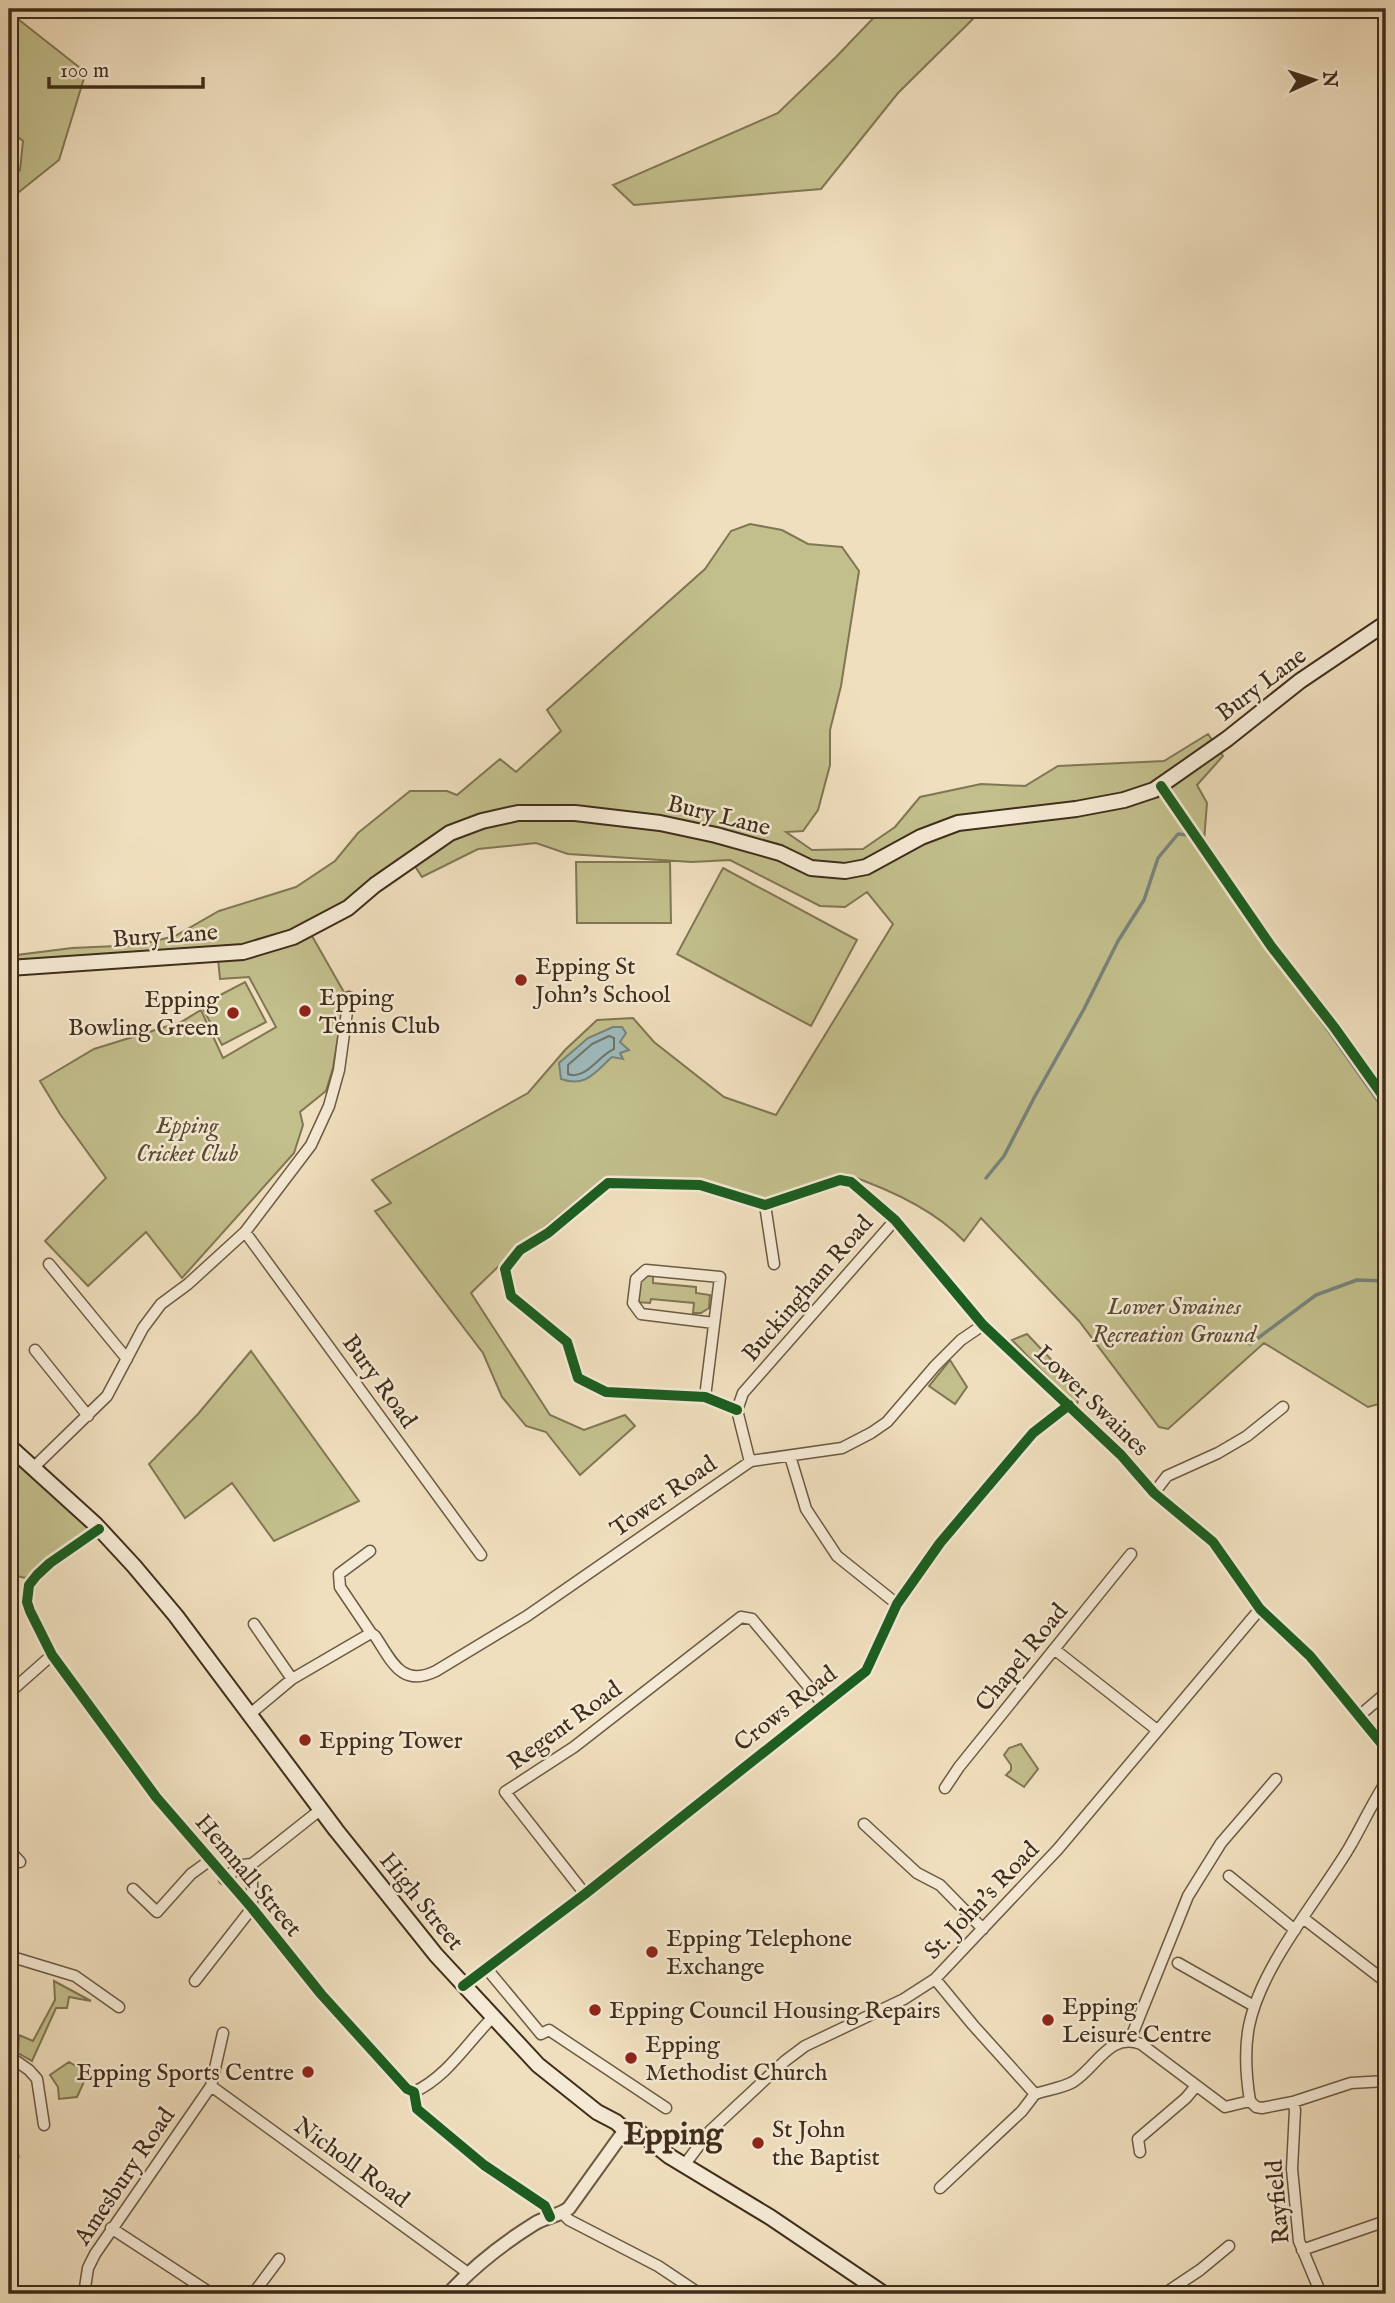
<svg xmlns="http://www.w3.org/2000/svg" width="1395" height="2303" font-family="'IM FELL English',serif">
<style>
.green{fill:#c2bf8c;stroke:#817653;stroke-width:2}
.water{fill:#9ebabc;stroke:#78827b;stroke-width:2}
.lines{fill:none;stroke-linecap:round;stroke-linejoin:round}
.shore{stroke:#6f746b;stroke-width:2}
.stream{stroke:#78827b;stroke-width:3.5}
.minor-casing{stroke:#6c5a43;stroke-width:13}
.tertiary-casing{stroke:#6c5a43;stroke-width:16}
.secondary-casing{stroke:#402d1a;stroke-width:18}
.minor{stroke:#f5ead5;stroke-width:10}
.tertiary{stroke:#f5ead5;stroke-width:12}
.secondary{stroke:#f5ead5;stroke-width:14}
.cycleway-casing{stroke:#f5ead5;stroke-width:15}
.cycleway{stroke:#1b5e20;stroke-width:10}
.poi-dot{fill:#8f2418;stroke:#f5ead5;stroke-width:2.5}
.labels{text-anchor:middle;stroke-width:5;stroke-linejoin:round;paint-order:stroke}
.street-label{font-size:24px;fill:#402d1a;stroke:#f5ead5}
.poi-label{font-size:24px;fill:#402d1a;stroke:#f5ead5;text-anchor:start}
.park-label{font-size:24px;font-style:italic;fill:#5a4a31;stroke:#f5ead5}
.district-label{font-size:32px;font-weight:bold;fill:#402d1a;stroke:#f5ead5}
</style>
<rect width="100%" height="100%" fill="#f0dfbe"/>
<filter id="stains"><feTurbulence type="fractalNoise" baseFrequency=".00286" numOctaves="4"/><feColorMatrix values="0 0 0 0 .2 0 0 0 0 .09 0 0 0 0 .02 0 0 0 .5 -.17"/></filter>
<radialGradient id="worn" r=".72"><stop offset=".6" stop-color="#630" stop-opacity="0"/><stop offset="1" stop-color="#630" stop-opacity=".3"/></radialGradient>
<path class="green" d="M 882,9 L 983,9 L 898,93 L 821,189 L 634,205 L 613,185 L 778,113 L 836,57 Z
M 9,12 L 84,71 L 85,75 L 59,160 L 9,200 L 9,179 L 20,170 L 23,141 L 9,130 Z
M 750,524 L 782,530 L 808,544 L 842,547 L 859,571 L 841,686 L 830,730 L 830,765 L 818,810 L 803,831 L 786,832 L 812,850 L 863,849 L 895,827 L 920,797 L 981,784 L 1025,786 L 1058,766 L 1164,761 L 1208,734 L 1223,756 L 1197,785 L 1207,803 L 1203,854 L 1386,1105 L 1386,1402 L 1368,1407 L 1264,1343 L 1168,1429 L 1159,1427 L 1079,1321 L 981,1218 L 964,1241 C 934,1209 886,1188 845,1174 L 764,1202 L 697,1179 L 604,1178 L 506,1259 L 471,1293 L 550,1415 L 584,1430 L 625,1415 L 635,1426 L 580,1475 L 546,1432 L 526,1426 L 502,1397 L 483,1353 L 375,1211 L 391,1203 L 372,1180 L 528,1093 L 565,1050 L 597,1020 L 633,1018 L 654,1042 L 724,1097 L 776,1115 L 893,924 L 867,892 L 845,907 L 820,906 L 730,860 L 692,862 L 568,854 L 536,843 L 478,849 L 422,877 L 409,857 L 303,940 L 312,936 L 345,994 L 333,1068 L 326,1091 L 300,1112 L 303,1125 L 294,1153 L 182,1278 L 146,1232 L 88,1286 L 45,1241 L 106,1178 L 60,1114 L 40,1081 L 94,1049 L 181,1022 L 201,1010 L 223,1058 L 276,1027 L 249,977 L 220,979 L 218,959 L 9,963 L 9,956 L 72,948 L 138,945 L 175,936 L 219,911 L 296,887 L 335,861 L 358,833 L 410,791 L 447,791 L 457,795 L 500,759 L 516,772 L 561,731 L 547,710 L 705,569 L 731,531 Z
M 576,862 L 670,862 L 671,923 L 577,923 Z
M 723,868 L 857,940 L 811,1026 L 677,954 Z
M 245,982 L 266,1022 L 222,1045 L 201,1005 Z
M 647,1272 L 653,1274 L 653,1283 L 696,1287 L 696,1293 L 710,1295 L 709,1308 L 701,1313 L 693,1313 L 694,1303 L 651,1299 L 650,1303 L 636,1302 L 638,1280 Z
M 1027,1334 L 1079,1389 L 1077,1407 L 1012,1340 Z
M 251,1351 L 359,1501 L 274,1541 L 232,1483 L 185,1518 L 149,1464 L 198,1414 Z
M 950,1360 L 967,1387 L 955,1404 L 929,1386 Z
M 9,1454 L 90,1530 L 25,1578 L 9,1574 Z
M 1021,1744 L 1038,1769 L 1024,1787 L 1006,1775 L 1011,1770 L 1011,1765 L 1004,1755 L 1009,1748 Z
M 54,1981 L 91,2001 L 69,1997 L 67,2008 L 56,2008 L 32,2061 L 18,2053 L 19,2035 L 33,2041 L 55,2000 Z
M 69,2062 L 88,2073 L 77,2097 L 59,2099 L 58,2087 L 50,2075 Z"/>
<path class="water" d="M 613,1027 L 622,1027 L 626,1033 L 620,1042 L 629,1050 L 620,1053 L 623,1059 L 612,1057 C 595,1072 586,1088 561,1079 L 559,1063 L 588,1038 Z"/>
<g class="lines">
<path class="shore" d="M 609,1036 L 614,1038 L 614,1049 C 599,1055 585,1081 568,1074 L 568,1065 L 592,1044 Z"/>
<path class="stream" d="M 986,1178 L 1004,1156 L 1034,1098 L 1084,1009 L 1118,941 L 1144,900 L 1158,858 L 1178,834 L 1190,835 L 1196,843 L 1386,1112
M 1250,1344 L 1316,1295 L 1357,1280 L 1386,1281"/>
<defs>
<path id="minor" d="M 765,1205 L 774,1264
M 245,1232 L 481,1555
M 49,1264 L 127,1359
M 35,1350 L 88,1416
M 705,1397 L 720,1277 L 646,1270 L 636,1279 L 633,1303 L 641,1314 L 714,1323
M 737,1410 L 705,1397 L 606,1392 L 578,1378 L 567,1342 L 511,1296 L 505,1269 L 520,1250 L 548,1233 L 608,1183 L 700,1185 L 765,1205 L 840,1180 L 851,1182 L 895,1220 L 983,1325 L 1121,1455 L 1154,1493 L 1213,1542 L 1260,1609 L 1310,1656 L 1386,1749
M 790,1456 L 806,1509 L 837,1556 L 897,1604
M 750,1462 L 737,1410 L 743,1393 L 895,1220
M 33,1468 L 107,1396 L 143,1328 L 161,1304 L 188,1284 L 245,1232 L 311,1145 L 329,1106 L 339,1070 L 349,997
M 1154,1493 L 1167,1476 L 1218,1453 L 1247,1436 L 1283,1407
M 99,1529 L 50,1563 L 37,1575 L 29,1585 L 27,1602 L 30,1611 L 52,1655 L 156,1797 L 252,1908 L 321,1994 L 407,2089 L 414,2092 L 417,2109 L 484,2165 L 545,2206 L 550,2217
M 370,1551 L 339,1574 L 340,1587 L 371,1633
M 254,1624 L 292,1679
M 1054,1649 L 1157,1730
M 9,1693 L 52,1655
M 250,1714 L 292,1679 L 371,1633 L 375,1636 C 392,1661 401,1688 436,1671 L 527,1616 L 751,1461 L 842,1448 L 871,1433 L 887,1422 L 935,1366 L 961,1340 L 983,1325
M 1359,1716 L 1386,1693
M 945,1788 L 959,1767 L 1131,1554
M 864,1824 L 917,1873 L 940,1885 L 983,1929
M 9,1850 L 20,1862
M 1229,1876 L 1295,1930
M 224,1879 L 242,1865 L 252,1864 L 320,1810
M 133,1889 L 157,1912 L 191,1874 L 209,1861
M 585,1894 L 505,1792 L 574,1747 L 741,1617 L 752,1619 L 823,1704
M 1303,1918 L 1386,1982
M 9,1956 L 75,1976 L 119,2007
M 1178,1963 L 1254,2006
M 487,1969 L 541,2034 L 549,2030 L 666,2108
M 935,1979 L 973,2025 L 1035,2094 C 1047,2090 1062,2088 1073,2082 C 1097,2067 1109,2032 1141,2044 L 1225,2107 L 1250,2101
M 195,1981 L 252,1908 L 252,1864
M 463,1986 L 585,1894 L 866,1671 L 897,1604 L 940,1543 L 1033,1433 L 1069,1405
M 9,2026 L 12,2037 L 9,2055
M 1130,2040 L 1188,1896 L 1221,1843 L 1276,1779
M 9,2056 L 29,2070 L 37,2079 L 44,2125
M 211,2086 L 468,2273
M 414,2092 C 447,2077 467,2043 492,2018
M 1250,2101 C 1246,2076 1244,2051 1249,2026 C 1261,1966 1318,1900 1349,1848 C 1362,1826 1372,1803 1386,1782
M 1250,2101 L 1256,2107 L 1262,2108 L 1293,2102 L 1351,2083 L 1386,2081
M 1293,2102 L 1295,2110 L 1292,2169 L 1299,2241 L 1321,2294
M 1140,2152 L 1138,2139 L 1186,2098 L 1196,2086
M 9,2157 L 13,2157
M 685,2164 L 710,2131 L 785,2061 L 805,2046 L 904,1999 L 935,1979 L 1058,1849 L 1260,1609
M 940,2188 L 1022,2111 L 1035,2094
M 562,2213 L 569,2220 L 658,2266 L 700,2294
M 111,2228 L 212,2294
M 1302,2250 L 1386,2221
M 84,2294 L 88,2268 L 95,2254 L 211,2086 L 223,2033
M 253,2294 L 279,2259
M 1164,2294 L 1200,2270 L 1229,2246"/>
<path id="tertiary" d="M 448,2294 C 474,2266 502,2244 534,2224 C 545,2217 559,2216 569,2208 L 625,2130"/>
<path id="secondary" d="M 9,968 L 243,952 L 293,937 L 348,908 L 375,885 L 450,833 L 482,821 L 518,813 L 575,813 L 660,823 L 716,835 L 780,853 L 811,868 L 845,871 L 866,867 L 921,837 L 958,823 L 1076,809 L 1124,800 L 1154,790 L 1227,739 L 1300,681 L 1386,623
M 9,1446 L 96,1525 L 134,1566 L 176,1616 L 336,1830 L 436,1955 L 538,2065 L 597,2112 L 616,2122 L 625,2130 L 639,2132 L 669,2156 L 770,2217 L 884,2294"/>
</defs>
<use href="#minor" class="minor-casing"/>
<use href="#tertiary" class="tertiary-casing"/>
<use href="#secondary" class="secondary-casing"/>
<use href="#minor" class="minor"/>
<use href="#tertiary" class="tertiary"/>
<use href="#secondary" class="secondary"/>
<defs>
<path id="cycleway" d="M 1161,786 L 1271,946 L 1334,1027 L 1386,1100
M 737,1410 L 705,1397 L 606,1392 L 578,1378 L 567,1342 L 511,1296 L 505,1269 L 520,1250 L 548,1233 L 608,1183 L 700,1185 L 765,1205 L 840,1180 L 851,1182 L 895,1220 L 983,1325 L 1121,1455 L 1154,1493 L 1213,1542 L 1260,1609 L 1310,1656 L 1386,1749
M 99,1529 L 50,1563 L 37,1575 L 29,1585 L 27,1602 L 30,1611 L 52,1655 L 156,1797 L 252,1908 L 321,1994 L 407,2089 L 414,2092 L 417,2109 L 484,2165 L 545,2206 L 550,2217
M 463,1986 L 585,1894 L 866,1671 L 897,1604 L 940,1543 L 1033,1433 L 1069,1405"/>
</defs>
<use href="#cycleway" class="cycleway-casing"/>
<use href="#cycleway" class="cycleway"/>
</g>
<g class="poi-dot">
<circle cx="521" cy="980" r="7"/>
<circle cx="305" cy="1011" r="7"/>
<circle cx="233" cy="1013" r="7"/>
<circle cx="305" cy="1740" r="7"/>
<circle cx="652" cy="1952" r="7"/>
<circle cx="595" cy="2010" r="7"/>
<circle cx="1048" cy="2020" r="7"/>
<circle cx="631" cy="2058" r="7"/>
<circle cx="308" cy="2072" r="7"/>
<circle cx="758" cy="2143" r="7"/>
</g>
<g class="labels">
<g class="street-label">
<text transform="translate(1261 684) rotate(-37)" y="8">Bury Lane</text>
<text transform="translate(719 815) rotate(14)" y="8">Bury Lane</text>
<text transform="translate(165 935) rotate(-4)" y="8">Bury Lane</text>
<text transform="translate(807 1288) rotate(-49)" y="8">Buckingham Road</text>
<text transform="translate(380 1381) rotate(54)" y="8">Bury Road</text>
<text transform="translate(1092 1400) rotate(44)" y="8">Lower Swaines</text>
<text transform="translate(663 1496) rotate(-35)" y="8">Tower Road</text>
<text transform="translate(1021 1657) rotate(-51)" y="8">Chapel Road</text>
<text transform="translate(785 1708) rotate(-38)" y="8">Crows Road</text>
<text transform="translate(564 1725) rotate(-36)" y="8">Regent Road</text>
<text transform="translate(249 1875) rotate(50)" y="8">Hemnall Street</text>
<text transform="translate(981 1900) rotate(-46)" y="8">St. John's Road</text>
<text transform="translate(422 1901) rotate(51)" y="8">High Street</text>
<text transform="translate(352 2162) rotate(36)" y="8">Nicholl Road</text>
<text transform="translate(124 2176) rotate(-56)" y="8">Amesbury Road</text>
<text transform="translate(1277 2202) rotate(-95)" y="8">Rayfield</text>
</g>
<g class="poi-label">
<text x="535" y="974">Epping St<tspan x="535" dy="28">John's School</tspan></text>
<text x="319" y="1005">Epping<tspan x="319" dy="28">Tennis Club</tspan></text>
<text x="219" y="1007" text-anchor="end">Epping<tspan x="219" dy="28">Bowling Green</tspan></text>
<text x="319" y="1748">Epping Tower</text>
<text x="666" y="1946">Epping Telephone<tspan x="666" dy="28">Exchange</tspan></text>
<text x="1062" y="2014">Epping<tspan x="1062" dy="28">Leisure Centre</tspan></text>
<text x="609" y="2018">Epping Council Housing Repairs</text>
<text x="645" y="2052">Epping<tspan x="645" dy="28">Methodist Church</tspan></text>
<text x="294" y="2080" text-anchor="end">Epping Sports Centre</text>
<text x="772" y="2137">St John<tspan x="772" dy="28">the Baptist</tspan></text>
</g>
<g class="park-label">
<text x="187" y="1133">Epping<tspan x="187" dy="28">Cricket Club</tspan></text>
<text x="1174" y="1314">Lower Swaines<tspan x="1174" dy="28">Recreation Ground</tspan></text>
</g>
<g class="district-label">
<text x="673" y="2144">Epping</text>
</g>
</g>
<rect width="1395" height="2303" fill="none" stroke="#f0dfbe" stroke-width="35"/>
<rect x="10" y="10" width="1374" height="2282" fill="none" stroke="#402d1a" stroke-width="3.5"/>
<rect x="18" y="18" width="1360" height="2268" fill="none" stroke="#402d1a" stroke-width="2"/>
<g transform="translate(1314 80) rotate(87)" stroke="#f5ead5" stroke-width="5" paint-order="stroke">
<path d="M0-5L12 26L0 18L-12 26Z" fill="#402d1a"/>
<text y="-10" font-size="19" font-weight="bold" text-anchor="middle" fill="#402d1a">N</text>
</g>
<path d="M49 77v10h154v-10" fill="none" stroke="#402d1a" stroke-width="3.5"/>
<text x="60" y="77" font-size="21" fill="#402d1a" stroke="#f5ead5" stroke-width="5" paint-order="stroke">100 m</text>
<rect width="100%" height="100%" filter="url(#stains)"/>
<rect width="100%" height="100%" fill="url(#worn)"/>
</svg>
